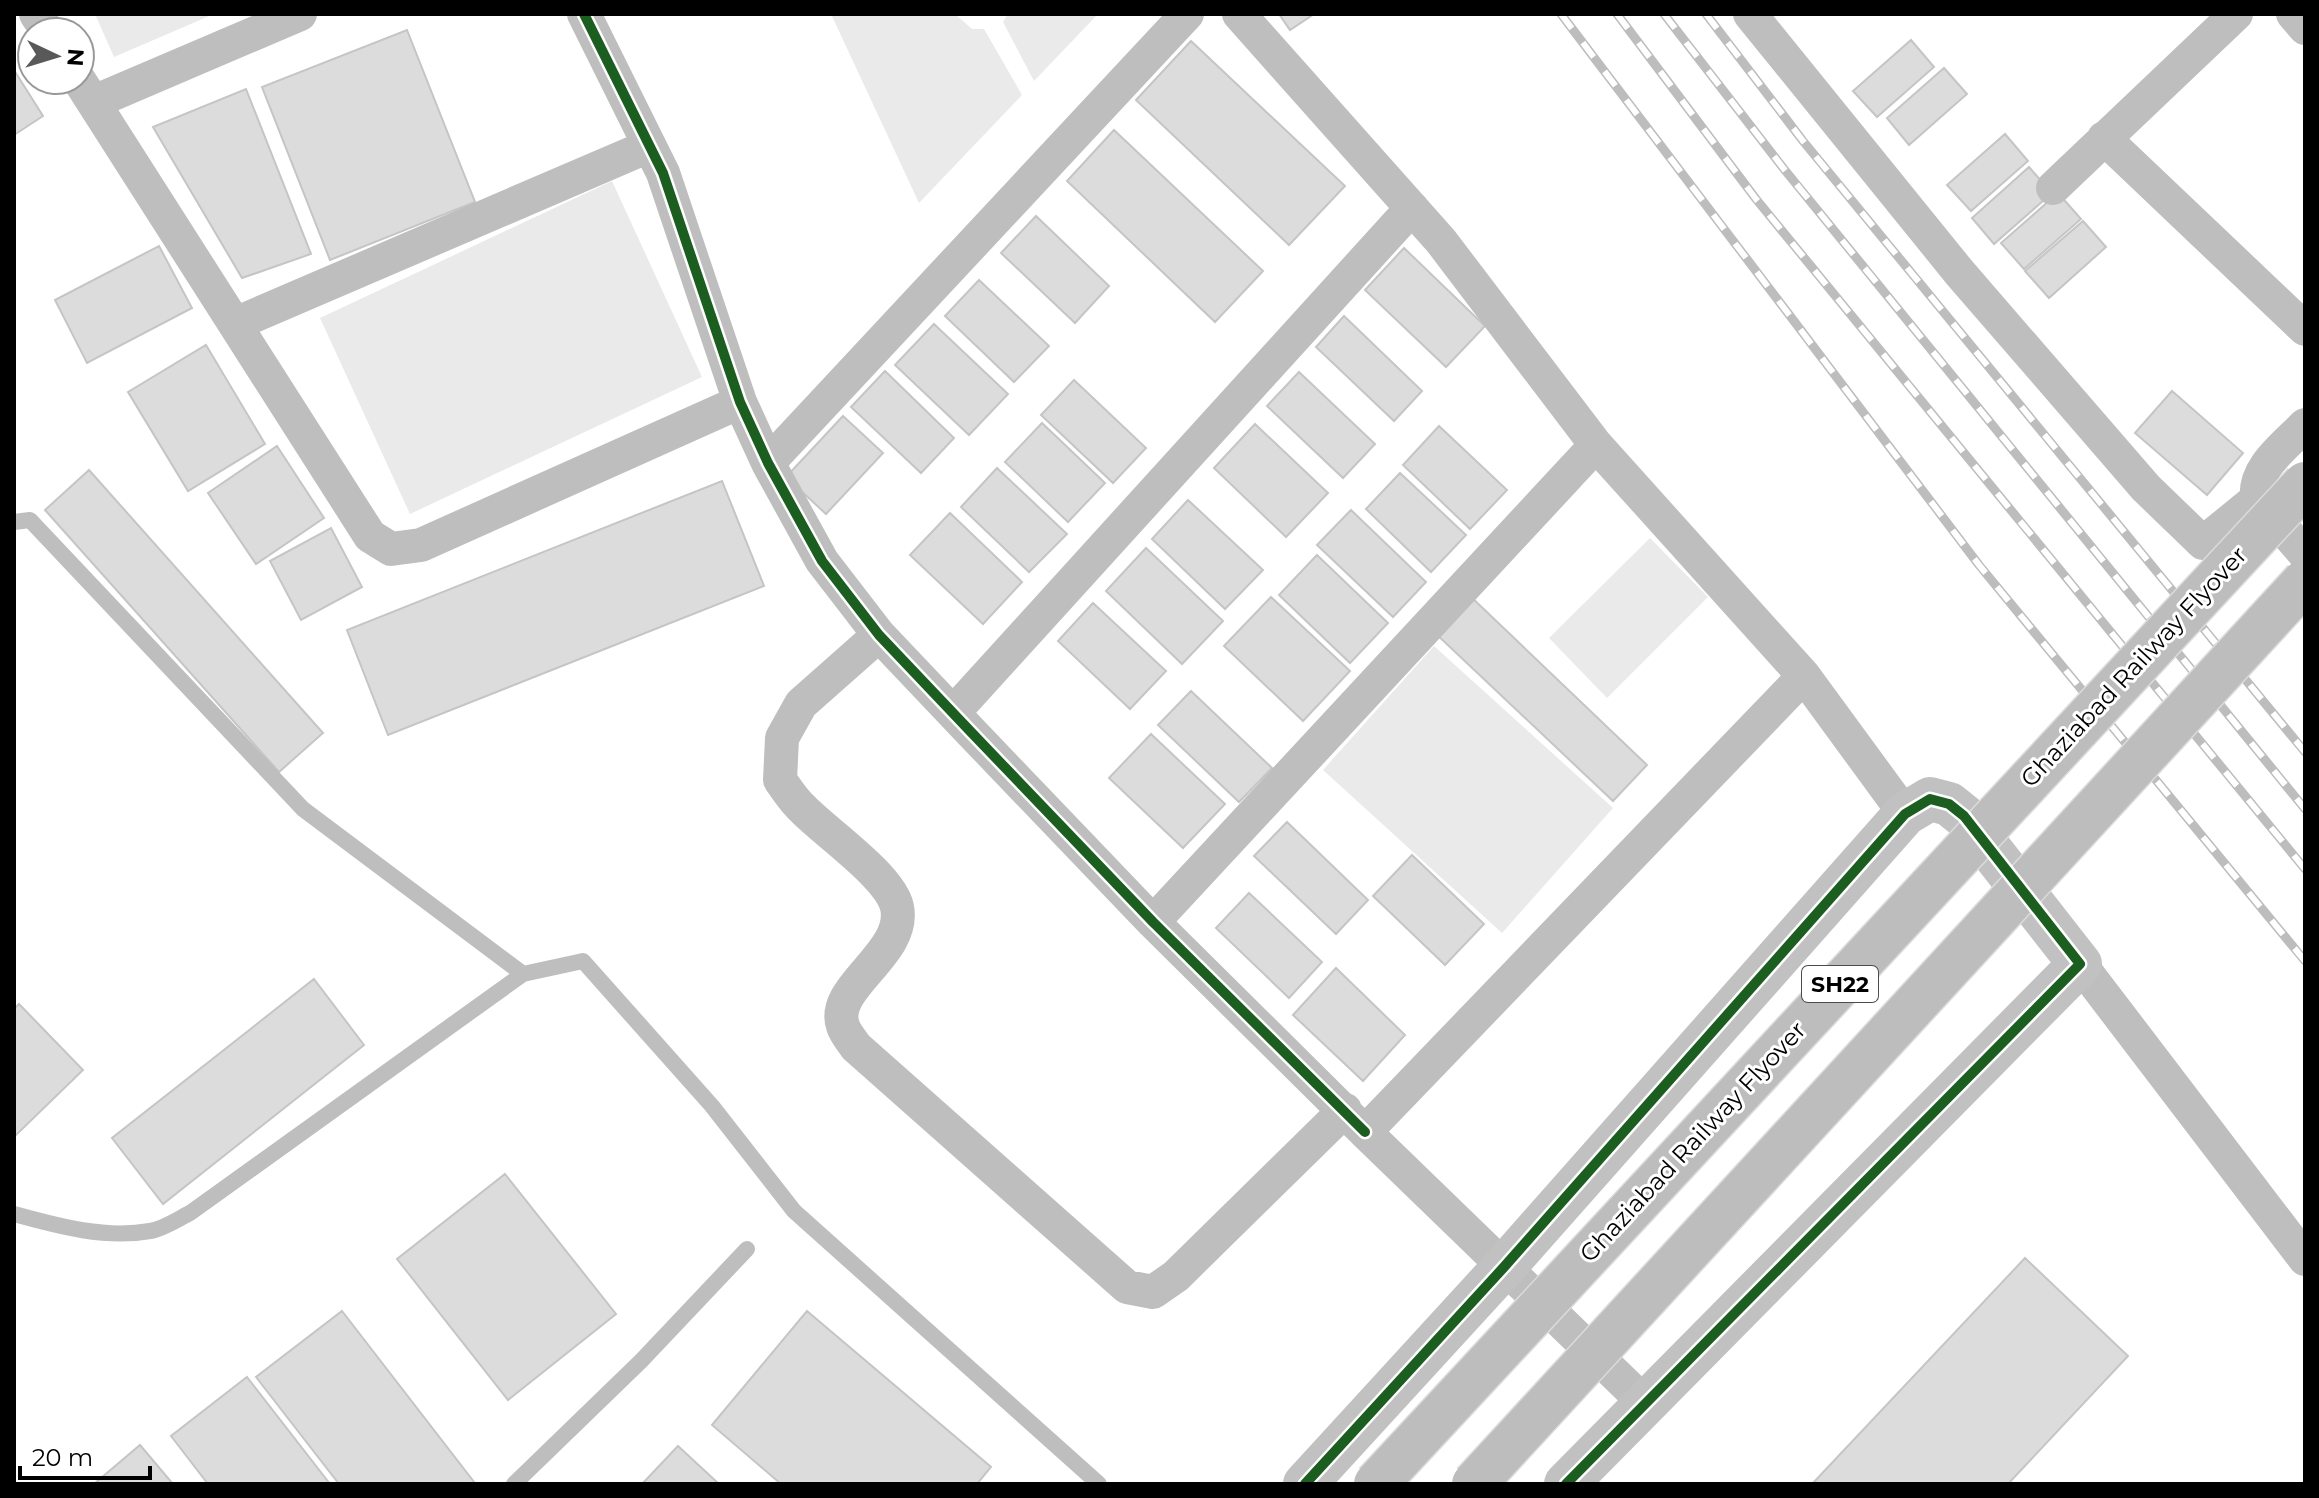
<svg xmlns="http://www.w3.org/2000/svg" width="2319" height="1498" font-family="Montserrat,sans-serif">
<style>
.green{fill:#eaeaea}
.building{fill:#dcdcdc;stroke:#c5c5c5;stroke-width:2}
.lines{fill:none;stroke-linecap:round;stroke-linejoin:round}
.lane{stroke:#bebebe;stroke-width:16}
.street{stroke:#bebebe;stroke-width:34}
.secondary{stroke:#c1c1c1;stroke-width:44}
.rail-casing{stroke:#bdbdbd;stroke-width:9}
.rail{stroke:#fff;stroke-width:6;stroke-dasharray:18;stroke-linecap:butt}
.highway-bridge-casing{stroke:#dbdbdb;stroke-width:47;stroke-linecap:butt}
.highway-bridge{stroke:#bdbdbd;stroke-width:44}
.cycleway-casing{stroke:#fff;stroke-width:15}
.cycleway{stroke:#1b5e20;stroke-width:10}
.labels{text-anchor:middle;stroke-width:6;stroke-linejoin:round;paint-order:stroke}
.shield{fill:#fff;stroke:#4c4c4c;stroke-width:2}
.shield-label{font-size:22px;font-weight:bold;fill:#000}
.street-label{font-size:24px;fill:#000;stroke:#fff}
</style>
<rect width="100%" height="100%" fill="#fff"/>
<path class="green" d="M 95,14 L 214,14 L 114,57 Z
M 831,14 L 955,14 L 972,29 L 984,29 L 1022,95 L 919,203 Z
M 1008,14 L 1098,14 L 1034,81 L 1003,22 Z
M 612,181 L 702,377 L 410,514 L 320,318 Z
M 1650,538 L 1708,597 L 1607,698 L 1549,638 Z
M 1434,646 L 1613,808 L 1502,933 L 1323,770 Z"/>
<path class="building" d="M 1279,14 L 1314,14 L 1290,30 Z
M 407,30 L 475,202 L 330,260 L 262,87 Z
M 1911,40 L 1934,67 L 1877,117 L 1853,91 Z
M 1191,41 L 1345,186 L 1289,245 L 1136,100 Z
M 1944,68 L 1967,94 L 1909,145 L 1887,118 Z
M 14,70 L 43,116 L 14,135 Z
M 246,89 L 311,254 L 242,278 L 153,127 Z
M 1114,130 L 1263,271 L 1215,322 L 1067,181 Z
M 2005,134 L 2028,161 L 1971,211 L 1947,185 Z
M 2029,167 L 2052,193 L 1994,244 L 1972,218 Z
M 2058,193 L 2081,219 L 2024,269 L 2001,243 Z
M 1036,216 L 1109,286 L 1075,323 L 1001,253 Z
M 2083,221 L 2106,247 L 2049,298 L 2025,271 Z
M 159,246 L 192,308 L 87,363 L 55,300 Z
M 1404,248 L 1485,326 L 1446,367 L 1365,290 Z
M 979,280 L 1049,346 L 1014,382 L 945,316 Z
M 1344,316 L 1422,391 L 1394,421 L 1316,347 Z
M 934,324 L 1008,394 L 969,435 L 895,365 Z
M 206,345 L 265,444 L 188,491 L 128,392 Z
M 885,371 L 954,438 L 921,473 L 851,407 Z
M 1299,372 L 1375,444 L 1343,478 L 1267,406 Z
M 1074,380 L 1146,448 L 1113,483 L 1041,415 Z
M 2172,391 L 2243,453 L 2207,495 L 2135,433 Z
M 843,416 L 883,453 L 826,514 L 786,477 Z
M 1042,423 L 1105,483 L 1068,522 L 1005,462 Z
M 1255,424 L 1328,493 L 1286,537 L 1214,468 Z
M 1439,426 L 1507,490 L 1470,529 L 1403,465 Z
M 277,446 L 324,518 L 256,564 L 208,493 Z
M 997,468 L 1067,534 L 1029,572 L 961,507 Z
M 89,470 L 323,733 L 279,772 L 45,510 Z
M 1400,473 L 1466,535 L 1431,572 L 1366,509 Z
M 722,481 L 764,586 L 388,735 L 347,630 Z
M 1188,500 L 1263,570 L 1225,609 L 1152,539 Z
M 1351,510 L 1426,582 L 1393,617 L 1317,545 Z
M 950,513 L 1022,582 L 983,624 L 910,555 Z
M 331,528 L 362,587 L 301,620 L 270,561 Z
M 1146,548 L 1223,621 L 1182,664 L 1106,591 Z
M 1317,555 L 1388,623 L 1350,663 L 1279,595 Z
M 1469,595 L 1647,765 L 1613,801 L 1434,632 Z
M 1271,597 L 1350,671 L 1303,721 L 1224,646 Z
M 1093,603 L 1166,671 L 1130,709 L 1058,641 Z
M 1191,691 L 1272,768 L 1239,802 L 1158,725 Z
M 1151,734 L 1225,804 L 1183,848 L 1109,778 Z
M 1287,822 L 1368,900 L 1336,934 L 1254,856 Z
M 1412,855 L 1484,924 L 1445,965 L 1373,896 Z
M 1249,893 L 1322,962 L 1289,998 L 1216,928 Z
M 1336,968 L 1405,1035 L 1363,1081 L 1293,1015 Z
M 314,979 L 364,1045 L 163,1204 L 112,1138 Z
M 19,1004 L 83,1070 L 14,1137 L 14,1009 Z
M 505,1174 L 616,1314 L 508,1400 L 397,1259 Z
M 2025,1258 L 2128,1356 L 2008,1484 L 1812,1484 Z
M 342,1311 L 474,1482 L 472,1484 L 339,1484 L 256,1377 Z
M 807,1311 L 991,1467 L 977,1484 L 781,1484 L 712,1425 Z
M 247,1377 L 330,1484 L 208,1484 L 171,1436 Z
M 140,1445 L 173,1484 L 94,1484 Z
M 678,1446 L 719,1484 L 642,1484 Z"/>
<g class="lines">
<path class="lane" d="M 14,522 L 30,520 L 303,809 L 523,974 L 583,961 L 712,1106 L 794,1211 L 1099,1484
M 14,1214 C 58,1226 104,1239 150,1231 C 163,1229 178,1219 190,1213 L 523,974
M 514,1484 L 641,1361 L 747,1249"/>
<path class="street" d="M 36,14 L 48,32
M 584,14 L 663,173 L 740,402 L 768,463 L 822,561 L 879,635 L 971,732 L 1153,922 L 1365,1132
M 1239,14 L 1441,241 L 1596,445 L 1804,676 L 1905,814
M 1750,14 L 1959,272 L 2146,488 L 2203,543 L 2257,499
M 2293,14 L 2305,28
M 79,80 L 370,536 L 391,549 L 421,545 L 740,402
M 94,102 L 300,14
M 2104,138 L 2305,329
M 2053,188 L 2236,14
M 235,324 L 649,146
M 2305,425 C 2285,446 2253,468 2257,499 L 2305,554
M 768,463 L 1187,14
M 879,635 L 801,704 L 782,738 L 780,780 C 787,790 794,801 803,809 C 825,832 890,876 897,907 C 907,954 829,987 843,1026 C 845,1033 852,1041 856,1047 L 1127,1287 L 1153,1292 L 1176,1276 L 1345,1110
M 953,713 L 1412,208
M 1153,922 L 1596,445
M 2080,964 L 2305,1259
M 1646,1404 L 1365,1132 L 1804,676"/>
<path class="secondary" d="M 1305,1484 L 1504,1267 L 1905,814 L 1930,799 L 1949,804 L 1964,816 L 2080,964 L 1566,1484"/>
<defs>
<path id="rail" d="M 1561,14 L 1979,565 L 2305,961
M 1617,14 L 1756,199 L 2305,869
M 1664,14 L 1784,169 L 2305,809
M 1706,14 L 1803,141 L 2305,752"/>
</defs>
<use href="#rail" class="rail-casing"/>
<use href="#rail" class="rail"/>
<defs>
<path id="highway-bridge" d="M 1376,1484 L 2305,484
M 1474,1484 L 2305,581"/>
</defs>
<use href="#highway-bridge" class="highway-bridge-casing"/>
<use href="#highway-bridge" class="highway-bridge"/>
<defs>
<path id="cycleway" d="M 584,14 L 663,173 L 740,402 L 768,463 L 822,561 L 879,635 L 971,732 L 1153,922 L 1365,1132
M 1305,1484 L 1504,1267 L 1905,814 L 1930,799 L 1949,804 L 1964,816 L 2080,964 L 1566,1484"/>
</defs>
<use href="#cycleway" class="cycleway-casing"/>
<use href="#cycleway" class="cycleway"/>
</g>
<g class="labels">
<rect class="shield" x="1802" y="966" width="76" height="36" rx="6"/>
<g class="shield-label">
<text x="1840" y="992">SH22</text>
</g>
<g class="street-label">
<text transform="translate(2134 667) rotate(-47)" y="8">Ghaziabad Railway Flyover</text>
<text transform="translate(1693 1142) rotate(-47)" y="8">Ghaziabad Railway Flyover</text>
</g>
</g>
<rect width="2319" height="1498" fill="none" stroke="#000000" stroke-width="32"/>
<g transform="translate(56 56) rotate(94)"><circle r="38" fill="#ffffff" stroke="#999999" stroke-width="2"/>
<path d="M0-6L14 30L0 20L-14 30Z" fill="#595959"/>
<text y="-12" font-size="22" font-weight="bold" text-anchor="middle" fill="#000000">N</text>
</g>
<path d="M20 1466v12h130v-12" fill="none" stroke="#000000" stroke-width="4"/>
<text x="32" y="1466" font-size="24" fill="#000000" stroke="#ffffff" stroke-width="6" paint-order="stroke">20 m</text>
</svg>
